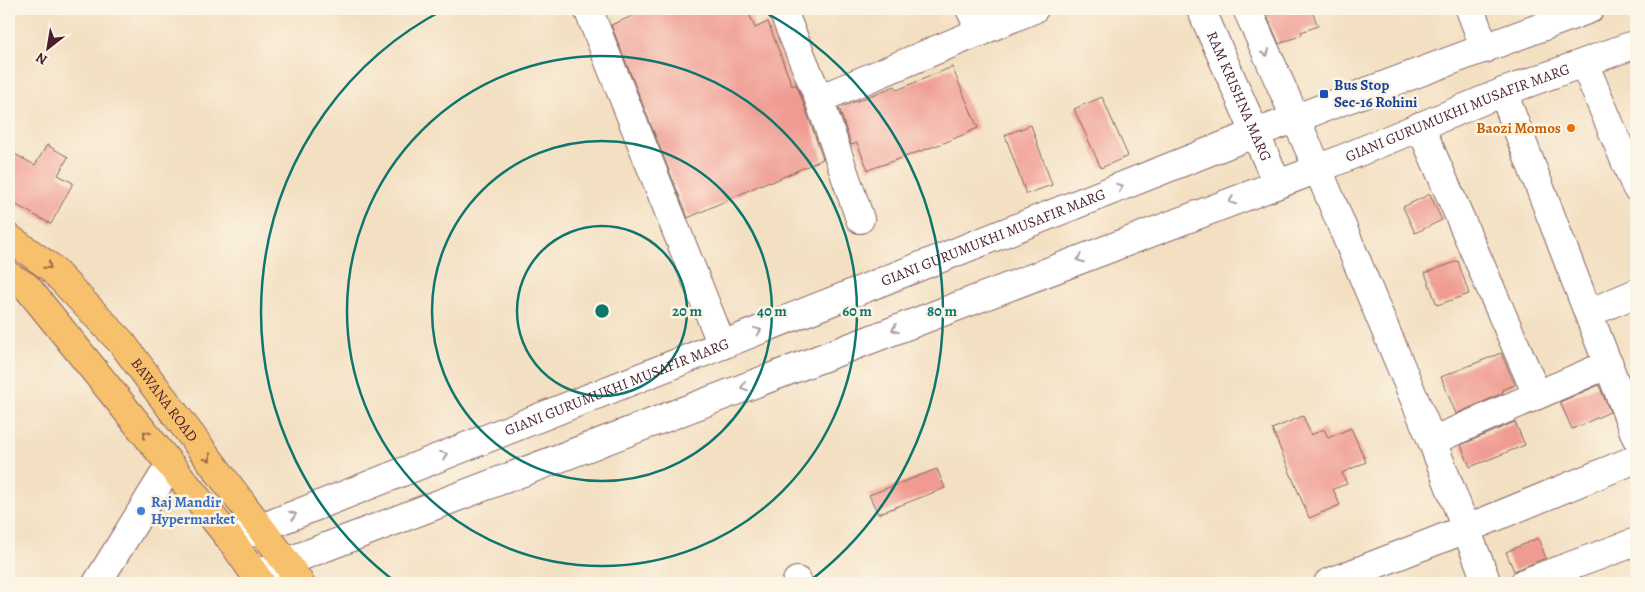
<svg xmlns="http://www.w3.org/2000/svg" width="1645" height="592" font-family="Alegreya,serif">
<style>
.building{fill:#f09b92}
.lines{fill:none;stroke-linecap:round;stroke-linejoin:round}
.minor-casing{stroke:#856260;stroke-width:30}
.major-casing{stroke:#856260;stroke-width:30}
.minor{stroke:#fff;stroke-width:28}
.major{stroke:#f7c06c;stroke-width:28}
.oneway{stroke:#ae9aa0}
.oneway2{stroke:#986748}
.ring{fill:none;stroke:#0f766e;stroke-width:2.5}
.transit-dot{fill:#1a4fb4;stroke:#fcf5e5;stroke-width:2}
.food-dot{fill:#e8710a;stroke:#fcf5e5;stroke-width:2}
.shop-dot{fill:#3f7fe0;stroke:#fcf5e5;stroke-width:2}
.labels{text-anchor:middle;stroke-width:5;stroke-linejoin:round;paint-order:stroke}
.transit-label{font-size:15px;font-weight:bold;fill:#164399;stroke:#fcf5e5;text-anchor:start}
.street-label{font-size:15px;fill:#4a1f2b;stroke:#fcf5e5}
.food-label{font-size:15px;font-weight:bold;fill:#c56008;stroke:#fcf5e5;text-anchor:end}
.shop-label{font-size:15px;font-weight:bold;fill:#366cbe;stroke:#fcf5e5;text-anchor:start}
.centre{fill:#0f766e;stroke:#fcf5e5;stroke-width:2.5}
.ring-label{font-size:15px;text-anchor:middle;font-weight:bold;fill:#0f766e;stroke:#fcf5e5;stroke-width:5;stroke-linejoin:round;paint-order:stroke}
</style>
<rect width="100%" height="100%" fill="#fcf5e5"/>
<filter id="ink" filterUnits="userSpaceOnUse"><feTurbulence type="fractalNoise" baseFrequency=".02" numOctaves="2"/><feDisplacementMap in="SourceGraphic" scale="10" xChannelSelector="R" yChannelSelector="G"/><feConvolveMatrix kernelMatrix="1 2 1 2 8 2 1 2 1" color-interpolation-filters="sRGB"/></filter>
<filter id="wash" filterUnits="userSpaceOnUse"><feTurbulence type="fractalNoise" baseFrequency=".0096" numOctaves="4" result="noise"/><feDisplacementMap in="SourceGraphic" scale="20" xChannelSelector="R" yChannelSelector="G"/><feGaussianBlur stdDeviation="1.12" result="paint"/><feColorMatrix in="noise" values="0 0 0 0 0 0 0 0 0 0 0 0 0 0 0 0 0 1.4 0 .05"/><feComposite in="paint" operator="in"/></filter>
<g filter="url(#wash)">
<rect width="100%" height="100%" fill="#f3dfc1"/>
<g id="blocks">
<path class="building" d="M 649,9 L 747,9 L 755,28 L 768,22 L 792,86 L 796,84 L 804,104 L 823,159 L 770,183 L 769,181 L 688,218 L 611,25 Z
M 1264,9 L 1311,9 L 1318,26 L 1301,32 L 1302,35 L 1279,44 Z
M 952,67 L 978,128 L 949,141 L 868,170 L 857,143 L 851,145 L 839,108 L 895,86 L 897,90 Z
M 1102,97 L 1128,156 L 1101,168 L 1074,109 Z
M 1031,125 L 1052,185 L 1026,194 L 1005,135 Z
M 47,145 L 68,157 L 58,175 L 73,183 L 51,224 L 9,201 L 9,151 L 35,165 Z
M 1430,194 L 1442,220 L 1415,233 L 1403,207 Z
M 1458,261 L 1469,294 L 1437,305 L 1425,273 Z
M 1501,353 L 1515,385 L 1502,390 L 1503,393 L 1456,414 L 1441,377 Z
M 1599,385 L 1610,412 L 1572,429 L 1560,402 Z
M 1303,416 L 1311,435 L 1324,429 L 1328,438 L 1351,428 L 1366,462 L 1342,473 L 1347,484 L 1333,489 L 1340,505 L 1309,518 L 1272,429 Z
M 1515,422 L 1525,445 L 1470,467 L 1461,445 Z
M 937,469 L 945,488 L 878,514 L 869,495 Z
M 1538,538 L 1546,558 L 1514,571 L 1506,552 Z"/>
</g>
</g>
<g filter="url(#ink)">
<use href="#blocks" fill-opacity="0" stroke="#856260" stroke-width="1"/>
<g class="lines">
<defs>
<g id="minor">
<path d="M 588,9 L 722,345"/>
<path d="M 782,9 L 819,99 L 860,219"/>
<path d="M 970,9 L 981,32"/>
<path id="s1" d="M 1201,9 L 1277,183"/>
<path d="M 1247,9 L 1318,169 L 1432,441 L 1487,583"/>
<path d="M 1470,9 L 1485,49"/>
<path d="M 1584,63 L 1636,187"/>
<path d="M 1503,92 L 1636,437"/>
<path d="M 819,99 L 1034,9"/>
<path d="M 1420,126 L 1537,395"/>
<path d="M 1589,313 L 1636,293"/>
<path d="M 1432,441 L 1609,364"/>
<path id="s2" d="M 231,540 L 1256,133 L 1590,9"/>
<path id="s3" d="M 255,574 L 1318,169 L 1503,92 L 1636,44"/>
<path d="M 797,581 L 798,583"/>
<path d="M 97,583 L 170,465"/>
<path d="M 1328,583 L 1466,529 L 1636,459"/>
<path d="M 1524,583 L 1636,542"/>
</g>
<g id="major">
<path id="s4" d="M 9,238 L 50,267 L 122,343 L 286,562 L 300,583"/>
<path d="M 9,276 L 27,287 L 231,540 L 261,583"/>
</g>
</defs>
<use href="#minor" class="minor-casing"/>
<use href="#major" class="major-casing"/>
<use href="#minor" class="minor"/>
<use href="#major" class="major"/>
</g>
<defs><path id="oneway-chevron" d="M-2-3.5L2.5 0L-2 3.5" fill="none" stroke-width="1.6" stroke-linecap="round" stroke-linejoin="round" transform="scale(1.25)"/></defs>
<g class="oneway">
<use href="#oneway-chevron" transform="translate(1266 53) rotate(66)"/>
<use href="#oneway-chevron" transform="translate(1120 187) rotate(-22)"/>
<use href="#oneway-chevron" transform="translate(1232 201) rotate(159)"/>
<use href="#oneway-chevron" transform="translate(1080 259) rotate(159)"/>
<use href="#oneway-chevron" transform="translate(895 329) rotate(159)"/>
<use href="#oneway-chevron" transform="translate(758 331) rotate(-22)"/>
<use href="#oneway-chevron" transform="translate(744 387) rotate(159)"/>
<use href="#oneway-chevron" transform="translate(444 455) rotate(-22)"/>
<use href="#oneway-chevron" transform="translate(293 515) rotate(-22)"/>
</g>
<g class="oneway2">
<use href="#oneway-chevron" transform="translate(48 266) rotate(40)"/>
<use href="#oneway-chevron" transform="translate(146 434) rotate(-129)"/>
<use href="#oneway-chevron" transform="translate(208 458) rotate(53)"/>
</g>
</g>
<g class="ring">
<circle cx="602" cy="311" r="85"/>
<circle cx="602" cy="311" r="170"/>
<circle cx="602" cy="311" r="255"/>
<path d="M397 583A340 340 0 0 1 445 9M759 9A340 340 0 0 1 807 583"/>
</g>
<rect class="transit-dot" x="1319" y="89" width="10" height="10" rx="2.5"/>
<circle class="food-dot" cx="1571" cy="128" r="5"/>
<circle class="shop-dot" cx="141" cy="511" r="5"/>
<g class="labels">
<g class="transit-label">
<text x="1334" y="90">Bus Stop<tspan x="1334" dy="17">Sec-16 Rohini</tspan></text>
</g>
<g class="street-label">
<text dy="5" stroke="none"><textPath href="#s1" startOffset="95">RAM KRISHNA MARG</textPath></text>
<text dy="5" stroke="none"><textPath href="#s3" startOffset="1288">GIANI GURUMUKHI MUSAFIR MARG</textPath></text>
<text dy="5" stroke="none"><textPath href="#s2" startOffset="820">GIANI GURUMUKHI MUSAFIR MARG</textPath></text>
<text dy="5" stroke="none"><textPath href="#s2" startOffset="415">GIANI GURUMUKHI MUSAFIR MARG</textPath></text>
<text dy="5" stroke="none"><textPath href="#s4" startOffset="226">BAWANA ROAD</textPath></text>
</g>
<g class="food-label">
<text x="1561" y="133">Baozi Momos</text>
</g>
<g class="shop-label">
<text x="151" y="507">Raj Mandir<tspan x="151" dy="17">Hypermarket</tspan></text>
</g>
</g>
<circle cx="602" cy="311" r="8" class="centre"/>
<g class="ring-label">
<text x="687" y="316">20 m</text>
<text x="772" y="316">40 m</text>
<text x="857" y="316">60 m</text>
<text x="942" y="316">80 m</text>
</g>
<rect width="1645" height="592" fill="none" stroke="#fcf5e5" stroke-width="30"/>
<g transform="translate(48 48) rotate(211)" stroke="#fcf5e5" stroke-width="4" paint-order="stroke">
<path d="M0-4L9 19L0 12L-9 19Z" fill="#4a1f2b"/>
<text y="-8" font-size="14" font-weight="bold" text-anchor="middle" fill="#4a1f2b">N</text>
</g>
</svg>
